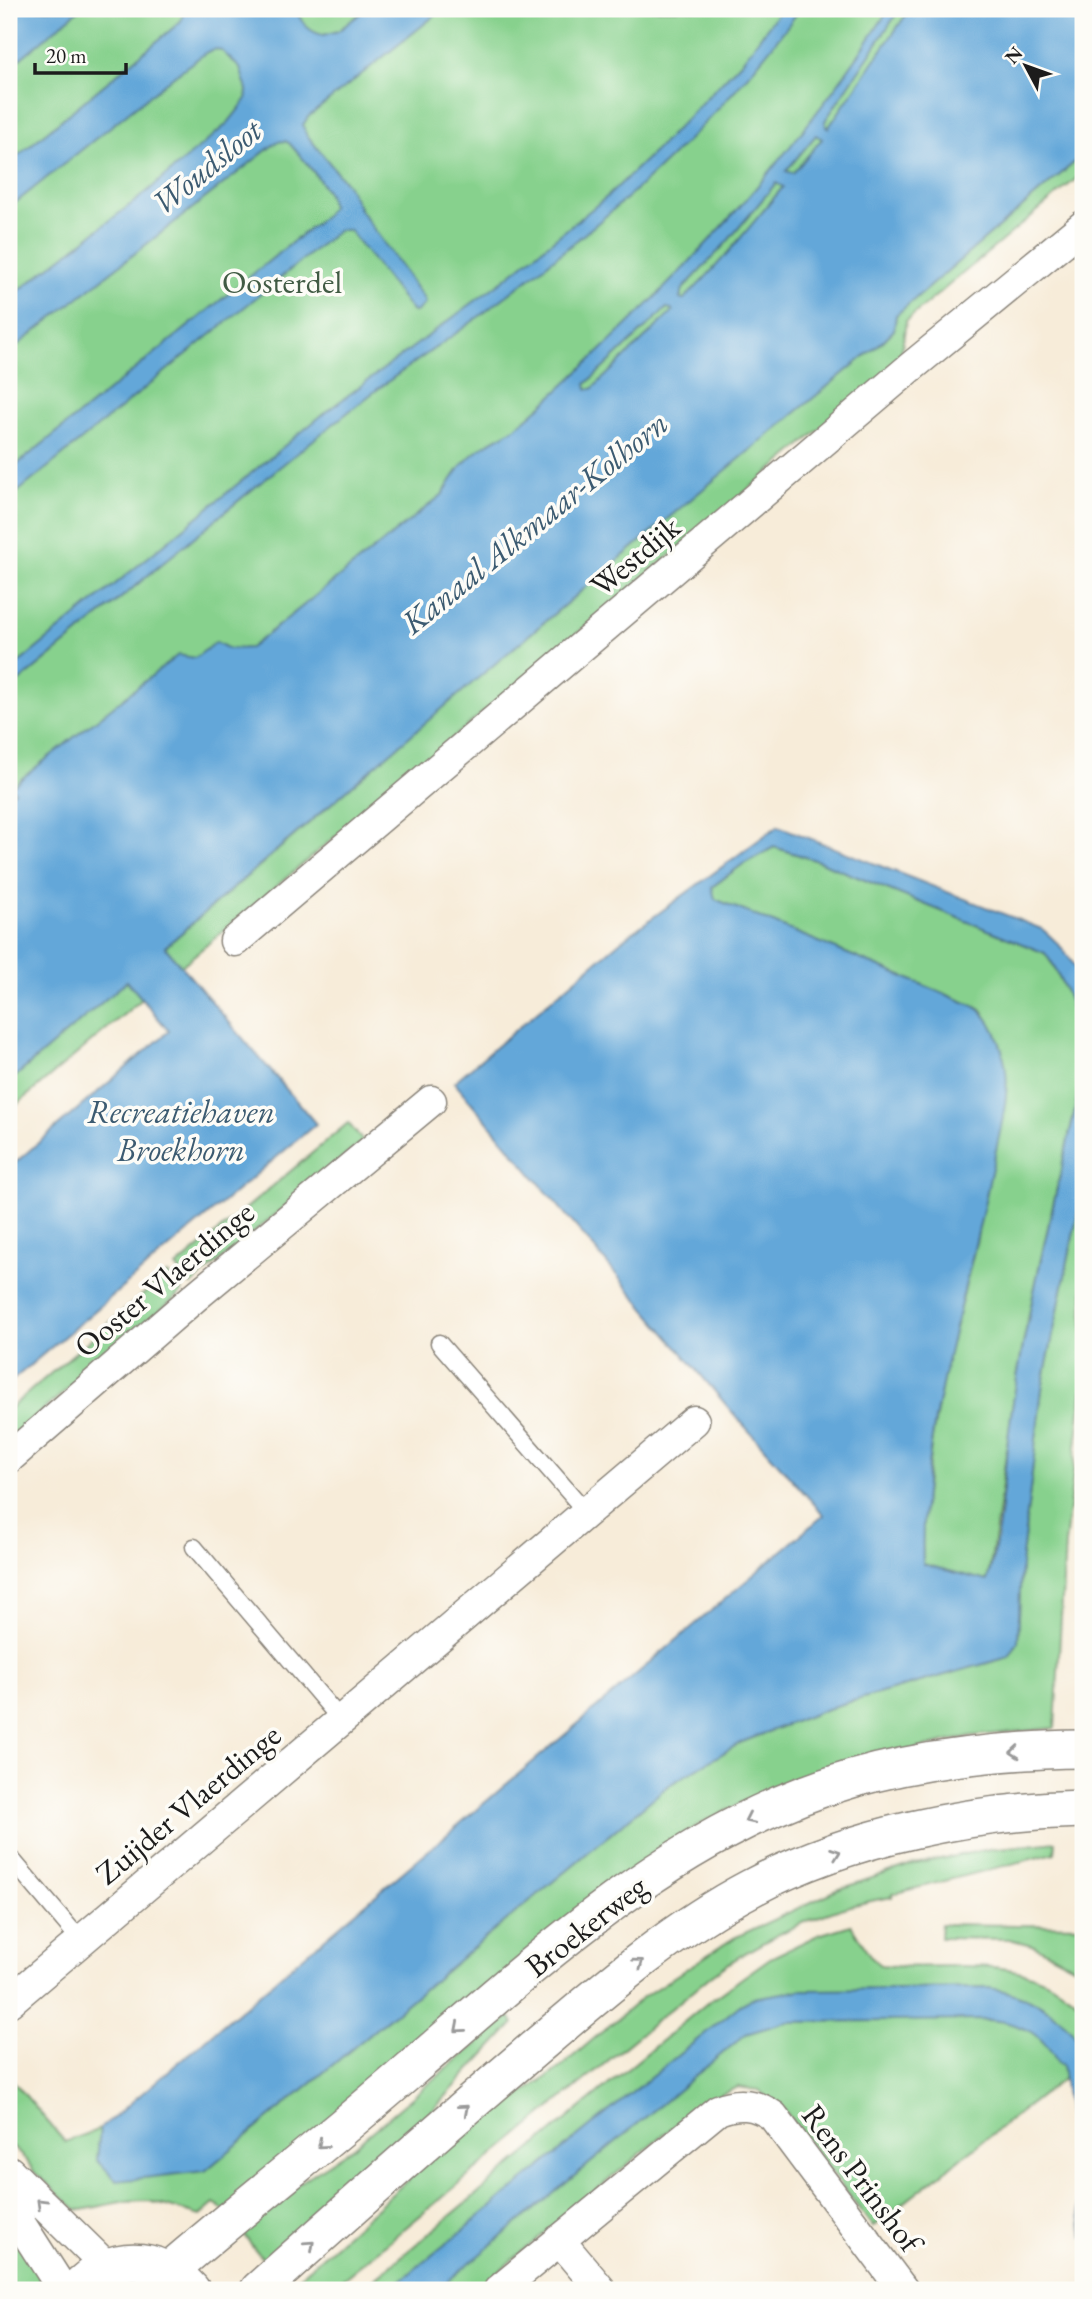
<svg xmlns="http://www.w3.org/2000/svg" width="1092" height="2299" font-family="'EB Garamond',serif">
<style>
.green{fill:#87d18d;stroke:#527654;stroke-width:2}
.water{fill:#64a7d9;stroke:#40627a;stroke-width:2;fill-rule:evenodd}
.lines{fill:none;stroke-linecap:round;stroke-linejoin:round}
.service-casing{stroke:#8a847a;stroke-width:19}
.minor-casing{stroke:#8a847a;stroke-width:33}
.tertiary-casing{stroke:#8a847a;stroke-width:40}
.service{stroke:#fff;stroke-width:16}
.minor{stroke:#fff;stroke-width:30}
.tertiary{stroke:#fff;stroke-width:37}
.oneway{stroke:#999}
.labels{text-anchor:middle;stroke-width:7;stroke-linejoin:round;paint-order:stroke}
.park-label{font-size:32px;fill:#415b44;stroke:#fdfcf7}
.street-label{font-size:32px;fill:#1c1c1c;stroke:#fdfcf7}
.water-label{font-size:33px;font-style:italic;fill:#3c5b71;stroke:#fdfcf7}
</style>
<rect width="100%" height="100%" fill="#fdfcf7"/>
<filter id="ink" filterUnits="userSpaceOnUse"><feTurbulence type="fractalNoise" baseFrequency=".0143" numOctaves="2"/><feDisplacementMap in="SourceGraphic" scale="14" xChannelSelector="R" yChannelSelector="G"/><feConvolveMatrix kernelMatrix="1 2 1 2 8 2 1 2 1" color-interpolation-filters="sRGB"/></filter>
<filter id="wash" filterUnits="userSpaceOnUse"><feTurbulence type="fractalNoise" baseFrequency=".00686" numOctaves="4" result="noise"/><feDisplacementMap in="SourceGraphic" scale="28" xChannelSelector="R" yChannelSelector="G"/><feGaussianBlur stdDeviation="1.57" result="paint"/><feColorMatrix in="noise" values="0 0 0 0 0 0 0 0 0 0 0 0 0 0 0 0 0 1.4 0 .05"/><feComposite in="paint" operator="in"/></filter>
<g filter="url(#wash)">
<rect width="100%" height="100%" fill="#f7ecd9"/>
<path class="green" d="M 9,9 L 921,9 L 857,107 L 600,397 L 9,852 Z
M 1083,155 L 1083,173 L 906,321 L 900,362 L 9,1111 L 9,1082 L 434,715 L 756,444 L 883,341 L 894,330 L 896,315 Z
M 774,847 L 818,861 L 1045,953 C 1062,977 1085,1031 1083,1061 C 1083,1076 1079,1091 1076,1105 C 1056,1192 1035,1278 1019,1366 C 1006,1437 1001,1510 987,1582 L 923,1564 L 922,1520 L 932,1438 L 945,1369 L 977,1239 L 998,1040 L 983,1011 L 974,1006 L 714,899 L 712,887 L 743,864 Z
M 348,1123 L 363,1141 L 191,1285 L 176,1267 Z
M 1083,1187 L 1083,1385 L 1065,1544 L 1055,1728 L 971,1736 L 804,1776 L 762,1793 L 707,1820 L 653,1853 L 225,2211 L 214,2204 L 200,2216 L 149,2201 L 121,2202 L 82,2210 L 76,2209 L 33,2171 L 28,2162 L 9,2144 L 9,2076 L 65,2142 L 100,2129 L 97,2160 L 205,2171 L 669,1785 L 742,1742 L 835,1706 L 1009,1657 L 1018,1642 L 1021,1565 L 1042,1389 Z
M 167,1274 L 182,1292 L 9,1439 L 9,1409 Z
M 1056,1842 L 1055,1853 L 893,1894 L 892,1897 C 827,1907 765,1937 712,1975 L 330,2290 L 285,2290 L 442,2149 L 557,2070 L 643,1997 L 734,1938 L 837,1890 L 910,1865 L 990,1849 Z
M 941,1924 L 1083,1926 L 1083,1971 L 1035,1946 L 1009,1939 L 940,1938 Z
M 851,1925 L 871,1957 L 880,1965 C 941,1972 1003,1953 1059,1988 C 1067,1994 1079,2000 1083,2010 C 1086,2018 1083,2053 1083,2063 L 873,2227 L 784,2110 L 759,2091 L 738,2087 L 704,2101 L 476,2290 L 361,2290 L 707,2003 L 770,1958 L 818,1935 Z
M 510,2016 L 514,2023 L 392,2154 L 271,2269 L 238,2228 L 274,2200 L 353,2147 Z
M 9,2228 L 42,2275 L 32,2290 L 9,2290 Z"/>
<path class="water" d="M 9,9 L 80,9 L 9,68 Z
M 183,9 L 296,9 C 301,23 309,32 323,35 L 338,31 L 366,9 L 443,9 L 308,117 L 303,125 L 306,134 L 348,186 L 361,211 L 424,299 L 425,304 L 416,312 L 413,312 L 349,230 L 339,230 L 9,499 L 9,471 L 326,215 C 328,212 331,208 331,205 C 331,190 299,154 289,143 L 285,141 L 277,142 L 9,352 L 9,298 L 143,195 L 227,124 L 246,100 L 247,90 L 240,68 L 222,51 L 217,49 L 207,52 L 175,75 L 9,208 L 9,163 L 179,23 L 182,19 Z
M 781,9 L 800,9 C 713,130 604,223 485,312 C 446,342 404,368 365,399 C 244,493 128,594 9,690 L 9,671 L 327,411 L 506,278 L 608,196 L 657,149 L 743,60 Z
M 889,9 L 900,9 L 825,121 L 826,127 L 828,128 L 910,9 L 1083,9 L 1083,155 L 896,315 L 894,330 L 883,341 C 640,539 401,742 165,947 L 316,1124 L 9,1383 L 9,1168 L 169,1031 L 127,981 L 9,1082 L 9,796 L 15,791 L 11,787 L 178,655 L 195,658 L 216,642 L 229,649 L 250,648 L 443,494 C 454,475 465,458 484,446 C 494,439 506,434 516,427 C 543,406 569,380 595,356 C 707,250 806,139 889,9 ZM 816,135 L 822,139 L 793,173 L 786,171 ZM 776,183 L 783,187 C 751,225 720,265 684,299 L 680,299 L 683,289 L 727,242 ZM 667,308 L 673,311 L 592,389 L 587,389 L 586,384 Z
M 778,826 L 1042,929 C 1092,970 1083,997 1083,1056 C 1076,1020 1067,983 1045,953 L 818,861 L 774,847 L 743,864 L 712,887 L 715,899 L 974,1006 C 993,1016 1004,1050 1006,1071 C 1010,1103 994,1154 988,1187 C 963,1311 918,1436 923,1564 L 987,1581 C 1004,1525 1003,1461 1013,1402 C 1029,1303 1054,1204 1076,1105 L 1083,1064 L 1083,1187 L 1042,1389 L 1021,1565 L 1018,1642 L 1009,1657 L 835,1706 L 742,1742 L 669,1785 L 205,2171 L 117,2181 L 97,2160 L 100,2129 L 824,1515 L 733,1413 L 454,1082 L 622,940 Z
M 990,1988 C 1029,1995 1064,2012 1083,2048 L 1083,2238 L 1062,2065 L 1058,2064 C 1045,2035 1022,2023 991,2020 L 786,2022 L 746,2034 L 437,2290 L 389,2290 L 740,2005 L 753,1998 L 801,1990 Z"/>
</g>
<g filter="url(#ink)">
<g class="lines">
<defs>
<path id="service" d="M 439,1343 L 587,1513
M 194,1547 L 341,1720
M 9,1856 L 81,1941"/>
<path id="minor" d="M 235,941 L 911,367 L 1083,226
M 9,1458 L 195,1297 L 431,1101
M 9,2002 L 694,1421
M 9,2171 L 107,2267
M 9,2206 L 63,2290
M 559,2240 L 601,2290
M 499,2290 L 718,2110 C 738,2102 755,2103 773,2116 L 903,2290"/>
<path id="tertiary" d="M 169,2271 C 249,2202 332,2138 411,2069 C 531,1966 651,1854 801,1796 C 890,1761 988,1750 1083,1749
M 76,2290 C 110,2253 157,2253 191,2290
M 259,2290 C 346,2212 433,2135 522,2059 C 594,1998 667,1932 751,1888 C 849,1836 973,1811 1083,1809"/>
</defs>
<use href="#service" class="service-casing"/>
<use href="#minor" class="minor-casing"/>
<use href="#tertiary" class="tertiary-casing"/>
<use href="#service" class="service"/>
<use href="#minor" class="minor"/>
<use href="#tertiary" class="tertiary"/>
</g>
<defs><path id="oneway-chevron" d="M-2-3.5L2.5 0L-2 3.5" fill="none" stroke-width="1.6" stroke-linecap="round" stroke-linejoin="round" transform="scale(1.75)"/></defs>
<g class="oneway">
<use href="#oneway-chevron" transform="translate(1015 1752) rotate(175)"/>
<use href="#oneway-chevron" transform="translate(749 1819) rotate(155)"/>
<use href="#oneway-chevron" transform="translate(836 1853) rotate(-20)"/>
<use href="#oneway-chevron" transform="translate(639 1963) rotate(-37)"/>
<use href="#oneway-chevron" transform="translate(459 2028) rotate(139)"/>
<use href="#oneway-chevron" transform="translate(464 2109) rotate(-41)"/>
<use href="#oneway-chevron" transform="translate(322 2144) rotate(140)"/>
<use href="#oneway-chevron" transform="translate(41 2203) rotate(-136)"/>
<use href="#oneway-chevron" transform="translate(310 2245) rotate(-42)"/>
</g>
</g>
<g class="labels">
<g class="park-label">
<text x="282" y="293">Oosterdel</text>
</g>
<g class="street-label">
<text transform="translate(635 556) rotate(-40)" y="11">Westdijk</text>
<text transform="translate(164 1279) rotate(-40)" y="11">Ooster Vlaerdinge</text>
<text transform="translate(188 1804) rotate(-40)" y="11">Zuijder Vlaerdinge</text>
<text transform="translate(586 1926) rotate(-38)" y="11">Broekerweg</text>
<text transform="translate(862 2178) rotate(53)" y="11">Rens Prinshof</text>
</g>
<g class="water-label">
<text transform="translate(206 166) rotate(-39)" y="12">Woudsloot</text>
<text transform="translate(534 522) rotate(-39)" y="12">Kanaal Alkmaar-Kolhorn</text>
<text x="181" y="1123">Recreatiehaven<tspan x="181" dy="38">Broekhorn</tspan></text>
</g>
</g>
<rect width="1092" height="2299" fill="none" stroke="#fdfcf7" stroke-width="35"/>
<g transform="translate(1026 66) rotate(311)" stroke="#fdfcf7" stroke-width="5" paint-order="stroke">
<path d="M0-5L12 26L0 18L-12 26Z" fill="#1c1c1c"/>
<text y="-10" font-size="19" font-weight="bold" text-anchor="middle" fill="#1c1c1c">N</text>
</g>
<path d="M35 63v10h91v-10" fill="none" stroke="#1c1c1c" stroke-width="3.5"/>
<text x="46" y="63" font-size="21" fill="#1c1c1c" stroke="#fdfcf7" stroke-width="5" paint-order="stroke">20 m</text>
</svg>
